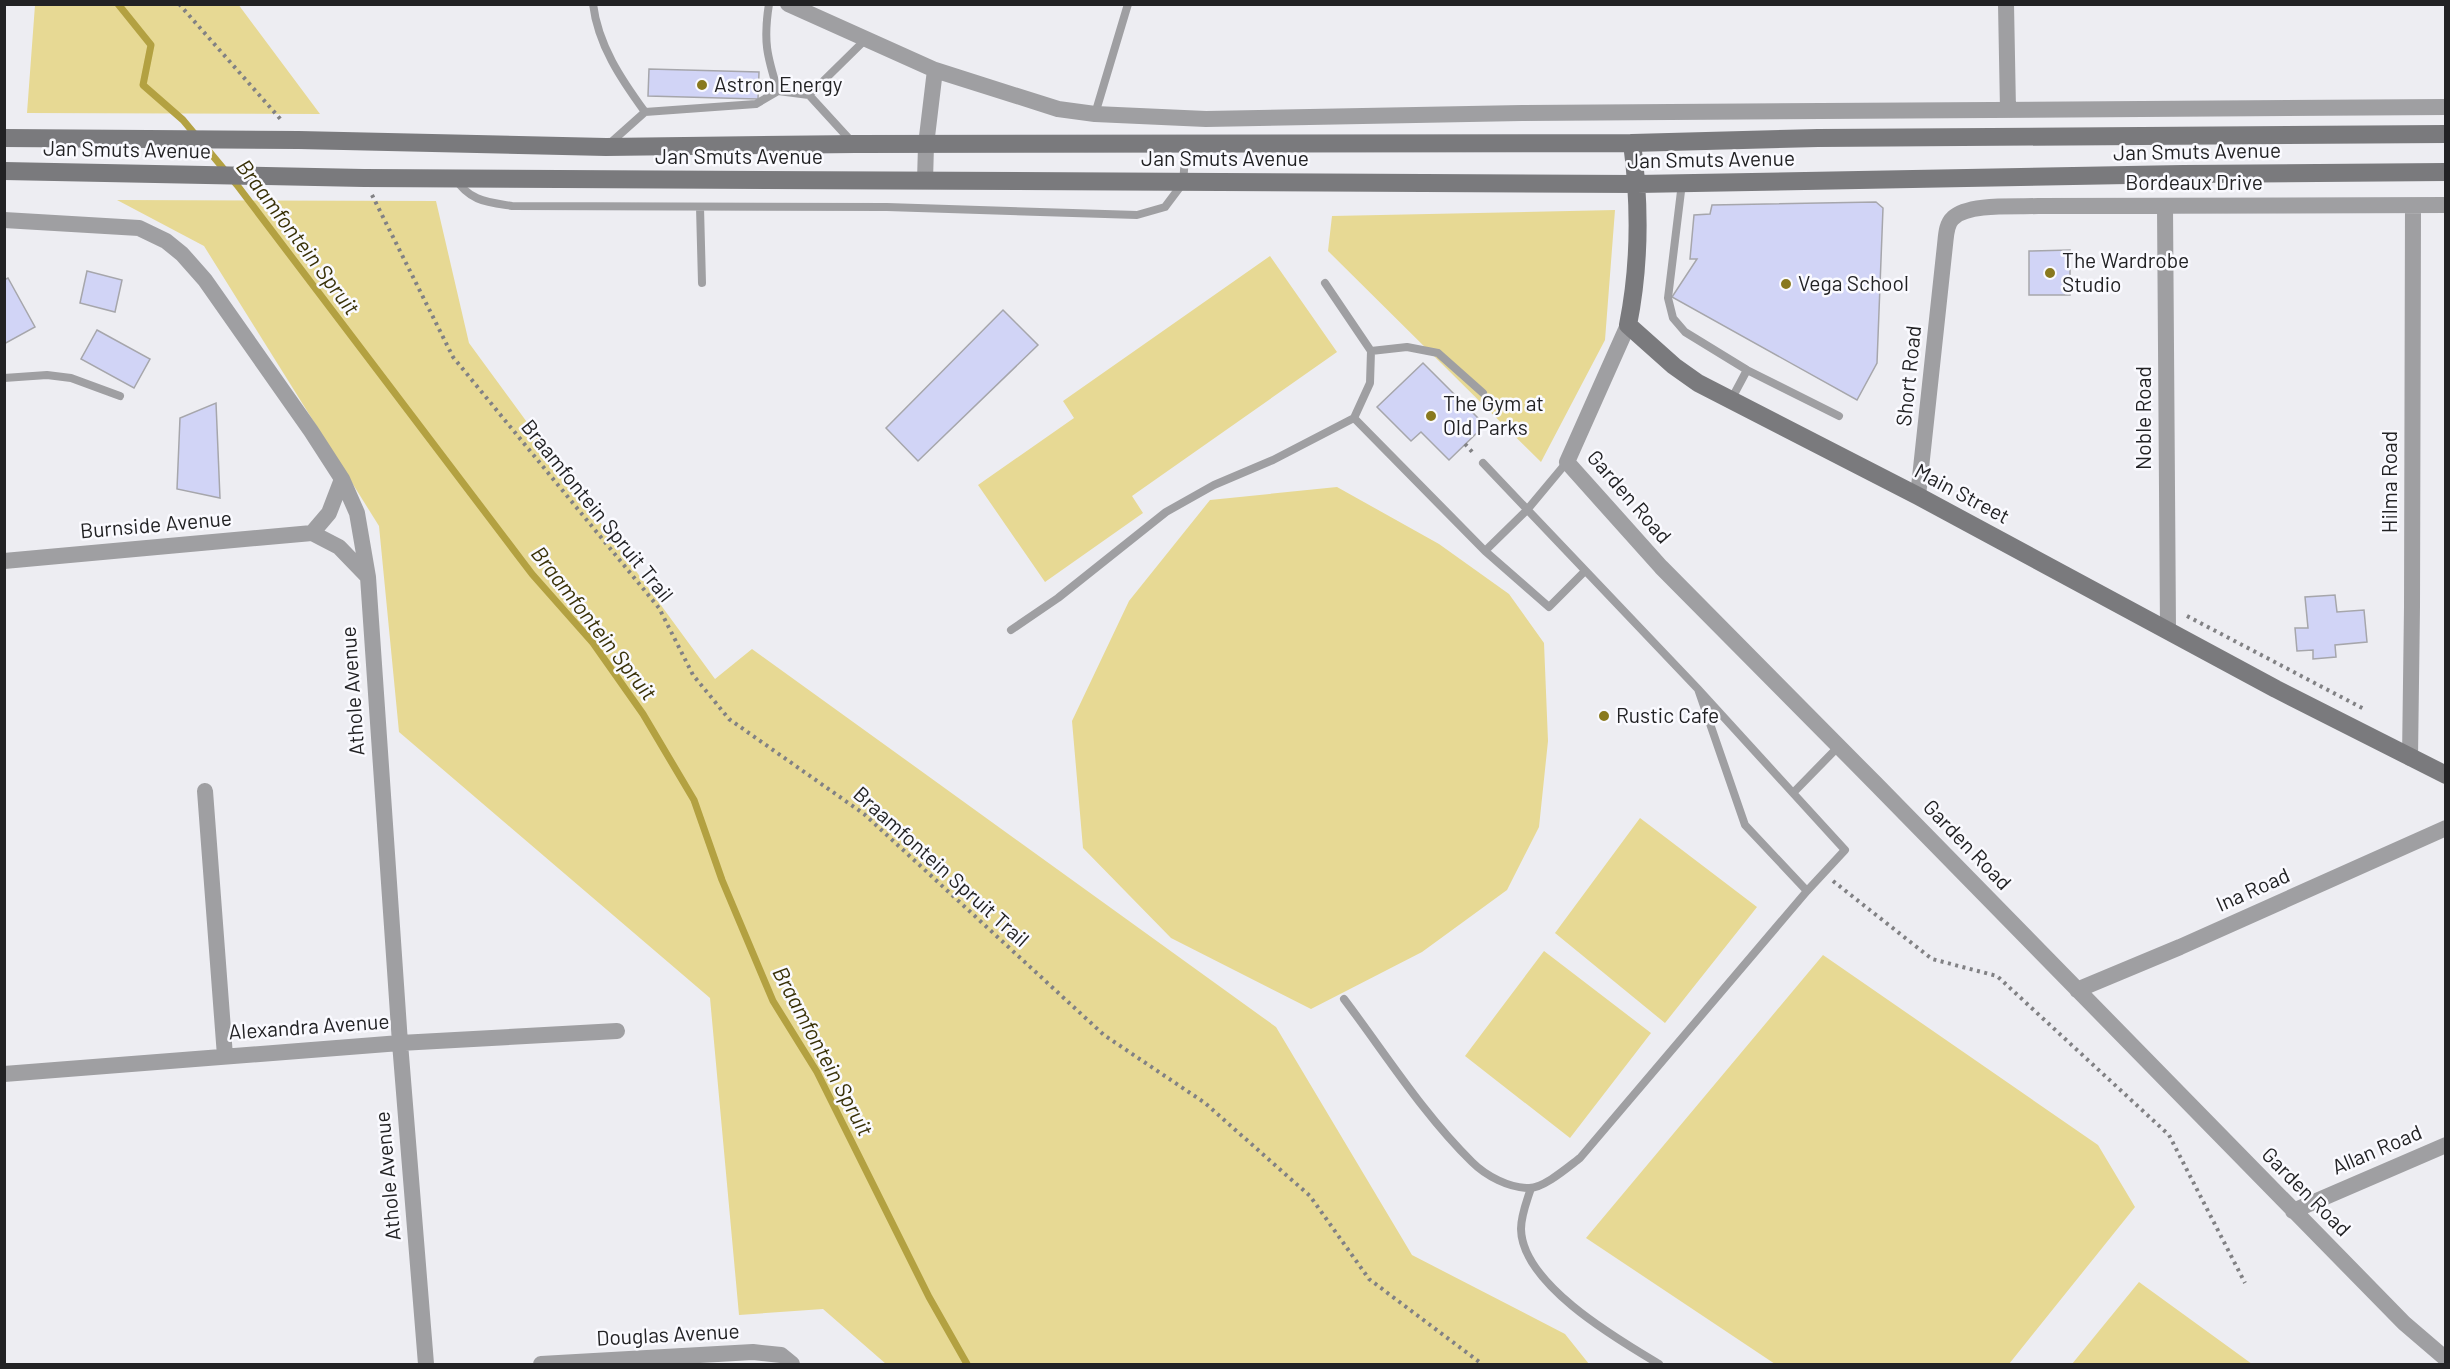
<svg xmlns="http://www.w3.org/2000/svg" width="2450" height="1369" font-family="Barlow,sans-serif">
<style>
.green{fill:#e7d994}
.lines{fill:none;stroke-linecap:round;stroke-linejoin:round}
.stream{stroke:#b3a141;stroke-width:7}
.building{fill:#d1d4f6;stroke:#a6a6ab;stroke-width:1.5}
.path{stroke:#818184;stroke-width:4;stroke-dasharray:3 4.5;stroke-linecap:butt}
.lane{stroke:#9f9fa2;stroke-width:8}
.street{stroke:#9f9fa2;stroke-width:16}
.secondary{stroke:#7a7a7d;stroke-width:18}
.poi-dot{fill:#89791e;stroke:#fafaff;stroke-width:2}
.labels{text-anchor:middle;stroke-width:5;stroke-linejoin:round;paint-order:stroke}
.poi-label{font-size:21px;fill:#222224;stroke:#fafaff;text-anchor:start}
.street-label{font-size:21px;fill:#222224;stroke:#fafaff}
.water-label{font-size:22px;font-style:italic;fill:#393107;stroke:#fafaff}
</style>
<rect width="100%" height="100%" fill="#ededf2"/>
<path class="green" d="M 238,4 L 320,114 L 27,113 L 35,5 Z
M 117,200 L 436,201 L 469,343 L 715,679 L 752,649 L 1276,1027 L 1412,1255 L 1565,1334 L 1589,1364 L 886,1364 L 823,1309 L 739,1315 L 710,998 L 399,732 L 379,526 L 204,246 Z
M 1615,210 L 1605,340 L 1541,462 L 1328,251 L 1332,216 Z
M 1270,256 L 1337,352 L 1132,496 L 1143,513 L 1045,582 L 978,485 L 1074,418 L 1063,401 Z
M 1337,487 L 1439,544 L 1509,594 L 1544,643 L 1548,741 L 1539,827 L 1507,890 L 1422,952 L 1311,1009 L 1171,938 L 1083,848 L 1072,721 L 1129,601 L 1210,500 Z
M 1640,818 L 1757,907 L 1665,1023 L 1555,933 Z
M 1544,951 L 1651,1033 L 1570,1138 L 1465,1056 Z
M 1823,955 L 2098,1145 L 2135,1207 L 2009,1364 L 1775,1364 L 1586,1238 Z
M 2139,1282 L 2252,1364 L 2072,1364 Z"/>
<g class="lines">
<path class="stream" d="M 118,4 L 151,45 L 143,85 L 183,120 L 237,185 L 532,574 L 593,643 L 643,714 L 694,800 L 722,880 L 773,1001 L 817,1072 L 929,1297 L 967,1364"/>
</g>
<path class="building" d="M 649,69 L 759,72 L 758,99 L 648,96 Z
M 1876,202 L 1883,208 L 1877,363 L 1857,400 L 1672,297 L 1697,259 L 1690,259 L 1694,215 L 1710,214 L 1712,205 Z
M 2070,250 L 2070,295 L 2029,295 L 2029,251 Z
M 87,271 L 122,280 L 115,312 L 80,303 Z
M 8,278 L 35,327 L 4,344 L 4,280 Z
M 1003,310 L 1038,345 L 918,461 L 886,428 Z
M 97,330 L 150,359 L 134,388 L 81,359 Z
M 1423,363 L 1485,425 L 1449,460 L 1421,432 L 1411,441 L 1377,407 Z
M 216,403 L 220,498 L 177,489 L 180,418 Z
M 2335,595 L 2337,612 L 2364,610 L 2367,642 L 2335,645 L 2336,657 L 2313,659 L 2313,650 L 2297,651 L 2295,628 L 2308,628 L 2305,597 Z"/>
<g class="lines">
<path class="path" d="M 179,4 L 283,122
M 372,195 L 453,357 L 659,608 L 693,675 L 729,719 L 864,814 L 1104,1035 L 1205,1103 L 1310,1196 L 1369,1279 L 1482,1364
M 1465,444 L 1475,455
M 2187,616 L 2366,710
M 1833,881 L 1932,959 L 1997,976 L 2169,1135 L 2245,1283"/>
<path class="lane" d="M 593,4 C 598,45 621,79 645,112
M 769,4 C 763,41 767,56 778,91
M 809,95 L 866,39
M 1095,114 L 1128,4
M 608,145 L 645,112 L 756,104 L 778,91 L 809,95 L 852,142
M 455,178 C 469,201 487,202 512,206 L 887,207 L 1137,215 L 1165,207 L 1183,183 L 1186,145
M 1682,183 L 1668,298 L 1673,318 L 1685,332 L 1747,370 L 1839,416
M 700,207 L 702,283
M 1371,351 L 1407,347 L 1438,353 L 1483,393
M 4,378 L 47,375 L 71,378 L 120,396
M 1731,400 L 1747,370
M 1354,418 L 1485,551 L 1549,607 L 1585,571
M 1483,463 L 1698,689 L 1845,850 L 1807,891 L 1745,825 L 1698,689
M 1485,551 L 1527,510 L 1567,462
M 1011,630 L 1058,598 L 1166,512 L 1214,485 L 1273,460 L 1354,418 L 1370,383 L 1371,351 L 1325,283
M 1793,793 L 1839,746
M 1344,999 C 1385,1053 1423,1114 1472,1162 C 1486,1176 1509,1188 1529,1188 C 1544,1188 1568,1167 1580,1158 L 1807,891
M 1531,1188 C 1527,1201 1521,1215 1521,1229 C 1522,1284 1617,1339 1659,1364"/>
<path class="street" d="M 788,4 L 935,70 L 1058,109 L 1095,114 L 1206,119 L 1522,113 L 2446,107
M 2006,4 L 2008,110
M 925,181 L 926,145 L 935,70
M 2165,206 L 2168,630
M 4,220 L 139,228 L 166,241 L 182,254 L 205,280 L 311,431 L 342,479 L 357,513 L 368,577 L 400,1043 L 426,1364
M 1628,325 L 1567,462 L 1661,567 L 1875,783 L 2404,1323 L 2446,1359
M 1918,496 L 1945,245 C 1946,237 1946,224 1953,218 C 1968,203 2017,207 2038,206 L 2446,205
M 312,533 L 329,513 L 342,479
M 4,561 L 312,533 L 339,547 L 368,577
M 2410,758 L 2412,607 L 2413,206
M 205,791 L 225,1056
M 2077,990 L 2180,947 L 2446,828
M 4,1074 L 400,1043 L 617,1031
M 2293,1211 L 2446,1145
M 541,1364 L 753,1352 L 781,1355 L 792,1364"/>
<path class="secondary" d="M 4,138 L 299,140 L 606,147 L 855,144 L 1632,143 L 1818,138 L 2446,134
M 1632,143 C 1640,203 1640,265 1628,325 L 1674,366 L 1698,383 L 1918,496 L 2276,689 L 2446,775
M 4,171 L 364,178 L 1637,184 L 2183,174 L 2446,172"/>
</g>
<g class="poi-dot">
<circle cx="702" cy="85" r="6"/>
<circle cx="2050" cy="273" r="6"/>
<circle cx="1786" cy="284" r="6"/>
<circle cx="1431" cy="416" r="6"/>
<circle cx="1604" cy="716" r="6"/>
</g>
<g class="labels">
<g class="poi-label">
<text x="714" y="92">Astron Energy</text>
<text x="2062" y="268">The Wardrobe<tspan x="2062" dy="24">Studio</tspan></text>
<text x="1798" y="291">Vega School</text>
<text x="1443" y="411">The Gym at<tspan x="1443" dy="24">Old Parks</tspan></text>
<text x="1616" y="723">Rustic Cafe</text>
</g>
<g class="street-label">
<text transform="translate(127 150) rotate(1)" y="7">Jan Smuts Avenue</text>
<text transform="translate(2197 152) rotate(-1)" y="7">Jan Smuts Avenue</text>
<text x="739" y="164">Jan Smuts Avenue</text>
<text x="1225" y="166">Jan Smuts Avenue</text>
<text transform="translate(1711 160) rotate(-1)" y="7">Jan Smuts Avenue</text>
<text x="2194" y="190">Bordeaux Drive</text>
<text transform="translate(1909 376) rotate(-84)" y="7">Short Road</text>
<text transform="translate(2144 418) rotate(-90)" y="7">Noble Road</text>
<text transform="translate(2390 482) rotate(-90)" y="7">Hilma Road</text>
<text transform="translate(1962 494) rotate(28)" y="7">Main Street</text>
<text transform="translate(1629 497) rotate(49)" y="7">Garden Road</text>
<text transform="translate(597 511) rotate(51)" y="7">Braamfontein Spruit Trail</text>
<text transform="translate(156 525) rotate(-5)" y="7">Burnside Avenue</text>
<text transform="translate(353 691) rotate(-94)" y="7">Athole Avenue</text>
<text transform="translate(1967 845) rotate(46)" y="7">Garden Road</text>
<text transform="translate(941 867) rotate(42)" y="7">Braamfontein Spruit Trail</text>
<text transform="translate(2253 890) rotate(-24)" y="7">Ina Road</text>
<text transform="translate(309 1027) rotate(-4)" y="7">Alexandra Avenue</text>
<text transform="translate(2377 1150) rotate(-23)" y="7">Allan Road</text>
<text transform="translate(388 1176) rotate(-95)" y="7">Athole Avenue</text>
<text transform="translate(2306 1192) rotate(45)" y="7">Garden Road</text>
<text transform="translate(668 1335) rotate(-3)" y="7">Douglas Avenue</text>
</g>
<g class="water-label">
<text transform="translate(298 237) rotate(53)" y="8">Braamfontein Spruit</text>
<text transform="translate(594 623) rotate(52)" y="8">Braamfontein Spruit</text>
<text transform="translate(823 1051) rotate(62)" y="8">Braamfontein Spruit</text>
</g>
</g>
<rect width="2450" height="1369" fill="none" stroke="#222224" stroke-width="12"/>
</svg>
